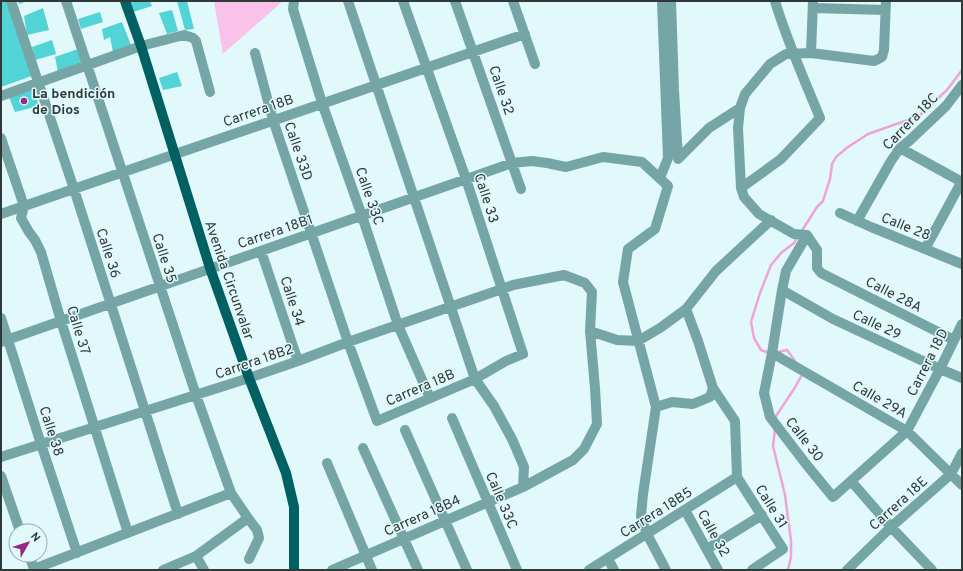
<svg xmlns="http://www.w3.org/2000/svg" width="963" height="571" font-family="Overpass,sans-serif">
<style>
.grass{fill:#f9c2ea}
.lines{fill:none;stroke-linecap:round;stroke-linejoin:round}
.stream{stroke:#eea4da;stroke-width:2.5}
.building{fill:#52d3d6}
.minor{stroke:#76a5a6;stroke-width:10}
.major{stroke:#006062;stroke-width:10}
.poi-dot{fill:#9a2885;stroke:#e1f9fa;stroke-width:1.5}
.labels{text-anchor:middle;stroke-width:3;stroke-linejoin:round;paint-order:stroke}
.street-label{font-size:14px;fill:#30393a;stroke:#e1f9fa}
.poi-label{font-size:14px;font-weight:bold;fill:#30393a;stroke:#e1f9fa;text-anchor:start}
</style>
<rect width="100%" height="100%" fill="#e1f9fa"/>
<path class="grass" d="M 214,1 L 283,1 L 223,54 Z"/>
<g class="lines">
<path class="stream" d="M 801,232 L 817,207 L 823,201 L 830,179 L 832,164 L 836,157 L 848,147 L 868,134 L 919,116 L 947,90 L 962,70
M 778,352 L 787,350 L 795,361
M 769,353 L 761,350 L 754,338 L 751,322 L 760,293 L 771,265 L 781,253 L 794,243 L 798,236
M 776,418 L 776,416 L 794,389 L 802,375 L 801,373
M 775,429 L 773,446 L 785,495 L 791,541 L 791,557 L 788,570"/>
</g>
<path class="building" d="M 1,1 L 8,1 L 32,76 L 1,87 Z
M 18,1 L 28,1 L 19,4 Z
M 130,1 L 150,1 L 152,6 L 133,12 Z
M 177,1 L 187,1 L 194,29 L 185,30 Z
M 43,8 L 49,30 L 27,35 L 24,16 Z
M 172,10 L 178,31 L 167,34 L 159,13 Z
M 100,12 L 103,22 L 81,29 L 78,19 Z
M 122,22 L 131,45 L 113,52 L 110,37 L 104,40 L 102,29 Z
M 52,40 L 56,54 L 35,60 L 32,47 Z
M 78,49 L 82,63 L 58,72 L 55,57 Z
M 177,72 L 182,86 L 163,90 L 159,78 Z
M 34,90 L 39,106 L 15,112 L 9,97 L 26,91 Z"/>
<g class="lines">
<path class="minor" d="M 11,1 L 74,189 L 178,514
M 66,1 L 196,395 L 231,493 L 248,518 L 257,530 L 259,538 L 249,559
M 294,1 L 293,9 L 322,103 L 362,216 L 398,325 L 430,398
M 348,1 L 475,379 L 494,406 L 512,439 L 524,467 L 523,487
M 455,1 L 521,189
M 513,1 L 535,64
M 671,1 L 674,90 L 678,159 L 709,128 L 740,108
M 886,1 L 884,50 L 882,57 L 874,61 L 811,53 L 786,54 L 770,64 L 745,94 L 740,108 L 738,128 L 741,188 L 744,197 L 759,214 L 794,234 L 807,235 L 817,250 L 817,268 L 821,273 L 954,340
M 813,8 L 885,10
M 255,53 L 273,120 L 348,342 L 377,421 L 475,379 L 506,361 L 523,354 L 466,179 L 403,1
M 811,53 L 813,1
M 1,96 L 141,46 L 184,35 L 193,38 L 196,41 L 210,92
M 1,138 L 24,206 L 21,218 L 29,232 L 35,240 L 41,252 L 61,321 L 128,533
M 900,148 L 962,182
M 660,178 L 668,158 L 662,1
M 741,188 L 781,159 L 820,118 C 804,79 787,41 775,1
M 840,213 L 871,227 L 962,264
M 1,214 L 525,34
M 857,221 L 891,161 L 900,148 L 909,141 L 946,106 L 962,85
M 807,235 L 786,271 L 782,290 L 772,353 L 764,393 L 770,417 L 806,464 L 833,497 L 907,431 L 940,369 L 962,324
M 925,249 L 962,181
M 261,251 L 298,361
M 782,290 L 833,319 L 940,369 L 962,378
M 1,318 L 41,444 L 77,553
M 1,342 L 512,163 L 532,161 L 547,163 L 566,167 L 603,157 L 642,162 L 668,186 L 655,229 L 628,249 L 623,282 L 656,407 L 643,494 L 641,516 L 647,534 L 666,570
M 772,353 L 907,431 L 962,485
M 713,388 L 735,421 L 737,477 L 783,549 L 752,570
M 656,407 L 672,402 L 693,404 L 710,397 L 713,388 L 698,341 L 686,309
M 452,418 L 517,570
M 405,430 L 467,570
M 363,448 L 418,570
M 1,457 L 249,378 L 298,361 L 348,342 L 502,289 L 513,285 L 564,275 L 585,283 L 592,292 L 590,331 L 617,340 L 638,341 L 660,328 L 686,309 L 716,271 L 771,220
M 327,463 L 372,570
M 1,476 L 20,531
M 851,481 L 891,527 L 932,570
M 685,510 L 718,570
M 707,549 L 762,515
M 29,555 L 34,569 L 231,493
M 196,556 L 204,570
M 608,559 L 614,570
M 163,570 L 196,556 L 248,518
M 332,570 L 523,487 L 573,460 L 584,449 L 597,424 L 595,388 L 590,331
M 589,570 L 737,477
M 847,570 L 891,527 L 951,474 L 962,453"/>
<path class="major" d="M 125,1 L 141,46 L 210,268 L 249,378 L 286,473 L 294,507 L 294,570"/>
</g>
<circle class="poi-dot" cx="24" cy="101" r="4"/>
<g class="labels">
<g class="street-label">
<text transform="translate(502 90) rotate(71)" y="5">Calle 32</text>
<text transform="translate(258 110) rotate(-19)" y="5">Carrera 18B</text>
<text transform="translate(910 121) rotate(-46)" y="5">Carrera 18C</text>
<text transform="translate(299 151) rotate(71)" y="5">Calle 33D</text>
<text transform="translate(370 196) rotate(71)" y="5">Calle 33C</text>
<text transform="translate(487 198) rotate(72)" y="5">Calle 33</text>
<text transform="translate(906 226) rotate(22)" y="5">Calle 28</text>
<text transform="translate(275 231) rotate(-19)" y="5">Carrera 18B1</text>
<text transform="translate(109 253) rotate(72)" y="5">Calle 36</text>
<text transform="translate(165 258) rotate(72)" y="5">Calle 35</text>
<text transform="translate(230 280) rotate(71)" y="5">Avenida Circunvalar</text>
<text transform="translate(894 294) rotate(27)" y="5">Calle 28A</text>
<text transform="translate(293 301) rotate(72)" y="5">Calle 34</text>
<text transform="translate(877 324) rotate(25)" y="5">Calle 29</text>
<text transform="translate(79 330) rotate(73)" y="5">Calle 37</text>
<text transform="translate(254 361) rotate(-19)" y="5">Carrera 18B2</text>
<text transform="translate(927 362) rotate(-63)" y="5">Carrera 18D</text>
<text transform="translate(420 387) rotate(-23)" y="5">Carrera 18B</text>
<text transform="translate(880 399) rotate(30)" y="5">Calle 29A</text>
<text transform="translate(52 431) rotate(72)" y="5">Calle 38</text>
<text transform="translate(805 439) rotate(52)" y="5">Calle 30</text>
<text transform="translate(502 500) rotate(67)" y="5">Calle 33C</text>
<text transform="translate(898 503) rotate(-42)" y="5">Carrera 18E</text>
<text transform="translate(772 506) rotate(58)" y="5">Calle 31</text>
<text transform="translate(656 512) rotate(-32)" y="5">Carrera 18B5</text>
<text transform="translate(422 515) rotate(-24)" y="5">Carrera 18B4</text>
<text transform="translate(714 533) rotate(61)" y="5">Calle 32</text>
</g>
<g class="poi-label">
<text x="32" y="98">La bendición<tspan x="32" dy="16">de Dios</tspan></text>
</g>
</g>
<rect width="963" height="571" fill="none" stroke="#30393a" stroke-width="4"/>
<g transform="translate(28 543) rotate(51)"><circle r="19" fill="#e1f9fa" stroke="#9aacad"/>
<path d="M0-3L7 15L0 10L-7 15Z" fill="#9a2885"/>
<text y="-6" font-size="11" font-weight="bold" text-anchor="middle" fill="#30393a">N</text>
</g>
</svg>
